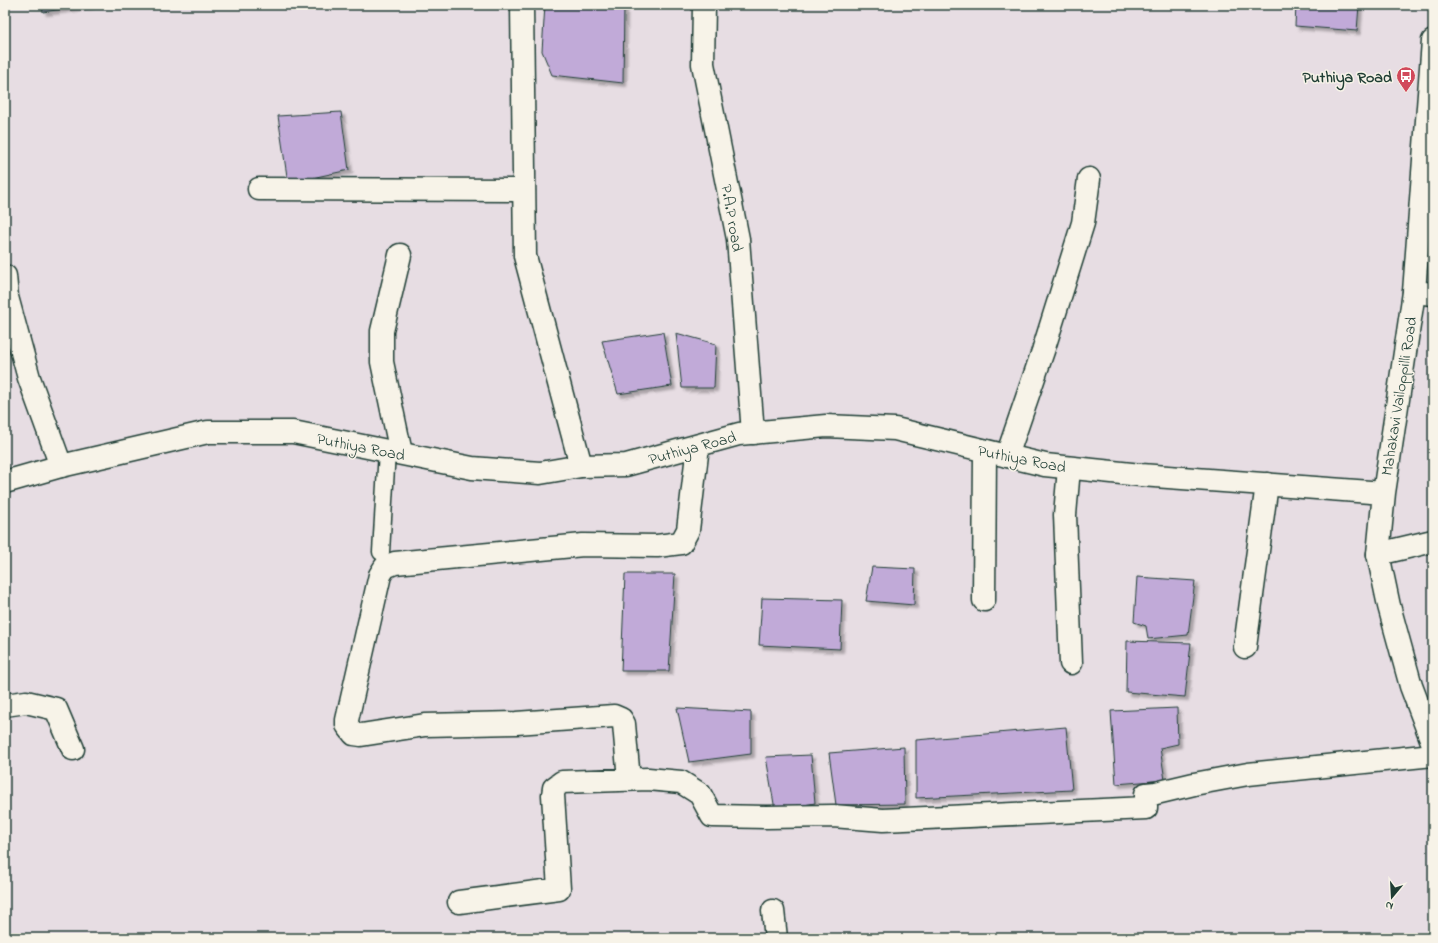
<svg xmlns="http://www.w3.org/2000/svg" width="1438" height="943" font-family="'Indie Flower',sans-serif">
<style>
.building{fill:#c1aad8;stroke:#1f3d34;filter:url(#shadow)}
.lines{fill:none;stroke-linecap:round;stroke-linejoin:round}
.lane-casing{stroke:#1f3d34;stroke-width:19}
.street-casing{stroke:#1f3d34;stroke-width:25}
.secondary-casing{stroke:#1f3d34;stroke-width:25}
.lane{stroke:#f7f3e8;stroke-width:16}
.street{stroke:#f7f3e8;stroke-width:22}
.secondary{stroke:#f7f3e8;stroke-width:22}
.labels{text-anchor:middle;stroke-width:3;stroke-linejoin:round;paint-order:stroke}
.poi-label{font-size:16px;font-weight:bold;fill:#1f3d34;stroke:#f7f3e8;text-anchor:end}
.street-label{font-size:16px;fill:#1f3d34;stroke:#f7f3e8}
</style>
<defs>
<filter id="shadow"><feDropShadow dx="3.5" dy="3.5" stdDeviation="1" flood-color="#0004"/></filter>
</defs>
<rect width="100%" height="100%" fill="#e7dde3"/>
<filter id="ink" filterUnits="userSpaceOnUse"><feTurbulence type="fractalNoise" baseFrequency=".025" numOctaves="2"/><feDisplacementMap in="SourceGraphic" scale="8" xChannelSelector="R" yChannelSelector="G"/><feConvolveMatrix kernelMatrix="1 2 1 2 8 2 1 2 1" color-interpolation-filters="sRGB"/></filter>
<g filter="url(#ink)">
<path class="building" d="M 42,5 L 90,5 L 43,12 Z
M 545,5 L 624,5 L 623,83 L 552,75 L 542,51 Z
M 1296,5 L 1359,5 L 1357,31 L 1295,26 Z
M 341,112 L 349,170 L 288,183 L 278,116 Z
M 663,332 L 672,386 L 618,394 L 602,341 Z
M 676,333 L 716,344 L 714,388 L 682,388 Z
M 1433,336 L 1433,387 L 1429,387 Z
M 872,567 L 915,569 L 914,605 L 866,601 Z
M 625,574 L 675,574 L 669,671 L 621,671 Z
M 1137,577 L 1195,581 L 1188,635 L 1148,639 L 1146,626 L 1134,622 Z
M 762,598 L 842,600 L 840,649 L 759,645 Z
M 1127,641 L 1191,643 L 1185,697 L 1126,692 Z
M 677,708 L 751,712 L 751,754 L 689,762 Z
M 1177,708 L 1178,744 L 1160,748 L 1165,780 L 1116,784 L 1111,711 Z
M 1066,727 L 1072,790 L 916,798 L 916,740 Z
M 904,747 L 905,804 L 836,805 L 829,753 Z
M 811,755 L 815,803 L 775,810 L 766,757 Z"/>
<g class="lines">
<defs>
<path id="lane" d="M 381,552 L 387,451"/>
<path id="street" d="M 522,5 L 525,256 L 581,466
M 704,5 L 703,64 L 738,239 L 753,433
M 259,189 L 524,190
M 400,255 L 382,331 L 382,362 L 401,453
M 5,276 L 7,297 L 29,378 L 61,466
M 1414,292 L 1433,294
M 1007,456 L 1043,351 L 1083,223 L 1089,179
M 1069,468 L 1065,515 L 1071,663
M 1378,554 L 1433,541
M 984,600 L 985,451
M 1245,647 L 1267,484
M 5,705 L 26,702 L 56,709 L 73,749
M 629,780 L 624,724 L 621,719 L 614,716 L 516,723 L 425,725 L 361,735 L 354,734 L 347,725 L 347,720 L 380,575 L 385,567 L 395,563 L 583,545 L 657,546 L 681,543 L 688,530 L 698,446
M 459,902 L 559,889 L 553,795 L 554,788 L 562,782 L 648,779 L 681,782 L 700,794 L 712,816 L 766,817 L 833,816 L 883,820 L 1146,808 L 1146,794 L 1156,793 L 1194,784 L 1248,774 L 1433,755
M 773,911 L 776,938"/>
<path id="secondary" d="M 1433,41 L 1414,292 L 1384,493 L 1378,554 L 1389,606 L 1411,686 L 1433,744
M 5,482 L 61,466 L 208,432 L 293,432 L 472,468 L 540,473 L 581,466 L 626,465 L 739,434 L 826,426 L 895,429 L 1045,465 L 1141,475 L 1384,493"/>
</defs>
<use href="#lane" class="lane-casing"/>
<use href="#street" class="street-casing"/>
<use href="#secondary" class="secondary-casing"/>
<use href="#lane" class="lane"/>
<use href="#street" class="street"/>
<use href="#secondary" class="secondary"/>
</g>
</g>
<defs>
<symbol id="bus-pin" viewBox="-11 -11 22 30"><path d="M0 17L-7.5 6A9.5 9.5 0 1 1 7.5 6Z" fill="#d1495b" stroke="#f7f3e8"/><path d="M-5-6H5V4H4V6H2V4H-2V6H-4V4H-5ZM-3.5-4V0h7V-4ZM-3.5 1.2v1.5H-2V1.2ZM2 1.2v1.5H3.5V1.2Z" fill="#fff"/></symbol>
</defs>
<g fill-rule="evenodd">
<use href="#bus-pin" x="1395" y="65" width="22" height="30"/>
</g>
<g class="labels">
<g class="poi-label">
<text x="1392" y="82">Puthiya Road</text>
</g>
<g class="street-label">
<text transform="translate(733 218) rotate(80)" y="6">P.A.P road</text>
<text transform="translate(1398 396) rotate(-81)" y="6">Mahakavi Vailoppilli Road</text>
<text transform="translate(361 446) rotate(11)" y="6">Puthiya Road</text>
<text transform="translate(692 447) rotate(-15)" y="6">Puthiya Road</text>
<text transform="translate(1022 458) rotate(11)" y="6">Puthiya Road</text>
</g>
</g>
<rect width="1438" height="943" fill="none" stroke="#f7f3e8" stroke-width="20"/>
<rect x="10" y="10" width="1418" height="923" fill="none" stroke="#1f3d34" stroke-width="1.5" filter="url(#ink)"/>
<g transform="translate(1392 897) rotate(198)" stroke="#f7f3e8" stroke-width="3" paint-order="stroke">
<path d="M0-3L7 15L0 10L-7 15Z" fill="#1f3d34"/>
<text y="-6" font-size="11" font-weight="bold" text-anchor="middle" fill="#1f3d34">N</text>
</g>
</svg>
